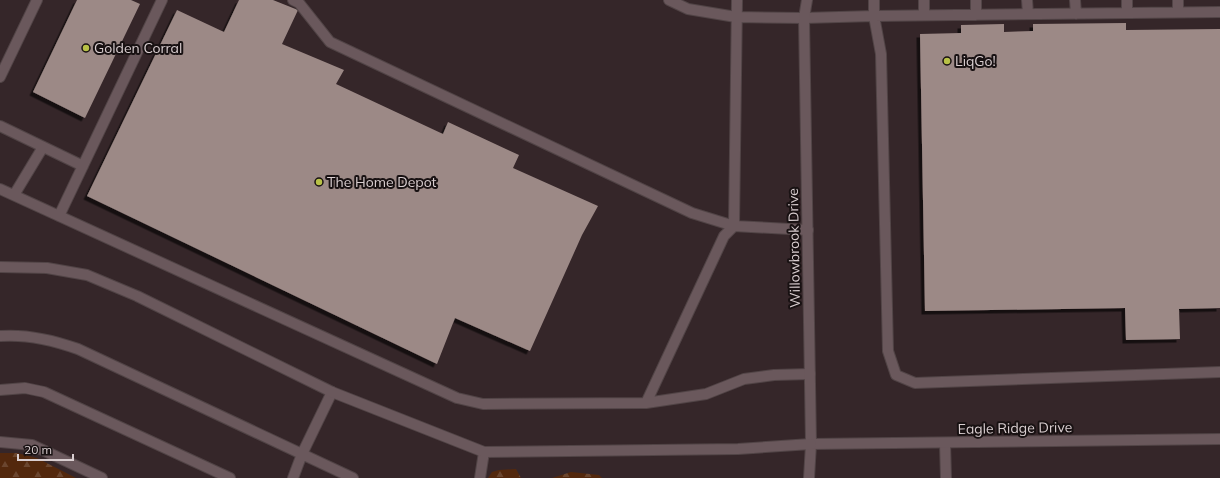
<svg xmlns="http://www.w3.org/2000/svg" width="1220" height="478" font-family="Mulish,sans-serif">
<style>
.forest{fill:url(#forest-firs)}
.building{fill:#9c8986;filter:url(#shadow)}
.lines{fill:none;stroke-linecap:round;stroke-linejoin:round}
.service-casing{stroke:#514446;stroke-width:12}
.minor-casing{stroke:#514446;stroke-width:12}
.tertiary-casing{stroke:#514446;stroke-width:12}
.service{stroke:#6a585c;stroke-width:10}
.minor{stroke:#6a585c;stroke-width:10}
.tertiary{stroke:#6a585c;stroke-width:10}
.poi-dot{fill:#b8c147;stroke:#181112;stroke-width:1.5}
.labels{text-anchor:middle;stroke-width:4;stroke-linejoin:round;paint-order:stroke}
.poi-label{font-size:14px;fill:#d9ced0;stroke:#181112;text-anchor:start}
.street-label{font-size:14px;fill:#d9ced0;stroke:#181112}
</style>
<defs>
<pattern id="forest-firs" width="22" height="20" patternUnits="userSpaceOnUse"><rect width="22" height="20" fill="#53280d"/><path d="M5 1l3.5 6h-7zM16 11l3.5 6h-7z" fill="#6b462f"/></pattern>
<filter id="shadow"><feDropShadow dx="-3.5" dy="3.5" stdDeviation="0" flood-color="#0009"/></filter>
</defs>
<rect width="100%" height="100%" fill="#352629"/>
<path class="forest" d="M 0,453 L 17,453 L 37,458 L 76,478 L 0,478 Z
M 499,470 L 516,469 L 521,478 L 488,478 L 492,472 Z
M 571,472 L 599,475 L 602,478 L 552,478 Z"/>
<path class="building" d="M 77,0 L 131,0 L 140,4 L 85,118 L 33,92 Z
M 239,0 L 273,0 L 298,10 L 282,44 L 344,70 L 336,84 L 443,134 L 448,122 L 519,155 L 513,168 L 598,206 L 582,235 L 530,351 L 455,318 L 437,364 L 87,196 L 177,10 L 224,32 Z
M 1126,23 L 1126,30 L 1220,29 L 1220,308 L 1179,309 L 1180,339 L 1126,340 L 1125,308 L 925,311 L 920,34 L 961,33 L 961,25 L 1004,24 L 1004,32 L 1033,31 L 1033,24 Z"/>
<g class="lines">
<defs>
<path id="service" d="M 293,0 L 299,3 L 330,42 L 692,213 L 734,226 L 737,0
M 669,0 L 688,9 L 736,17 L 804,18 L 874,16 L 1220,12
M 874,0 L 874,16 L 881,54 L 888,351 L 896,375 L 915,383 L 1220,372
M 924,0 L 924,15
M 976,0 L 976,15
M 1027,0 L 1028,14
M 1075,0 L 1076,14
M 1127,0 L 1127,13
M 1178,0 L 1178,12
M 0,77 L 37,0
M 0,126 L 83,166
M 0,189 L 457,398 L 483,404 L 646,403
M 14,195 L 43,147
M 59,216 L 162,0
M 808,230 L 734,226 L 724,236 L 646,403 L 706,394 L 744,379 L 774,375 L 810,374
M 0,336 C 27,334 53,340 78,349 L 353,478
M 0,390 L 25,388 L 44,392 L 230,478
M 0,442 L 32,445 L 102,478
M 945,443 L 946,478
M 293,478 L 302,454 L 332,392
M 480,478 L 484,452"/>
<path id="minor" d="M 807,0 L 804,18 L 811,444 L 809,478
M 811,444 L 1220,439"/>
<path id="tertiary" d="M 0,267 L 47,268 L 87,275 L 137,296 L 332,392 L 484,452 L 738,449 L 811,444"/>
</defs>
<use href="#service" class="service-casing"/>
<use href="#minor" class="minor-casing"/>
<use href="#tertiary" class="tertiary-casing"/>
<use href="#service" class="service"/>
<use href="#minor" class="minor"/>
<use href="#tertiary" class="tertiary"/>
</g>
<g class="poi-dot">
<circle cx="86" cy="48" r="4"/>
<circle cx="947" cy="61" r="4"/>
<circle cx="319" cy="182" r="4"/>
</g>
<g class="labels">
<g class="poi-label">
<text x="94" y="53">Golden Corral</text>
<text x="955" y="66">LiqGo!</text>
<text x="327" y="187">The Home Depot</text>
</g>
<g class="street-label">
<text transform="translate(794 248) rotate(-91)" y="5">Willowbrook Drive</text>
<text transform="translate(1015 428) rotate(-1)" y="5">Eagle Ridge Drive</text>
</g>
</g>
<path d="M18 454v6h55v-6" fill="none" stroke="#d9ced0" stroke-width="2"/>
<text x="24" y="454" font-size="12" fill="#d9ced0" stroke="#181112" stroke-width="3" paint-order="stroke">20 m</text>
</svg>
